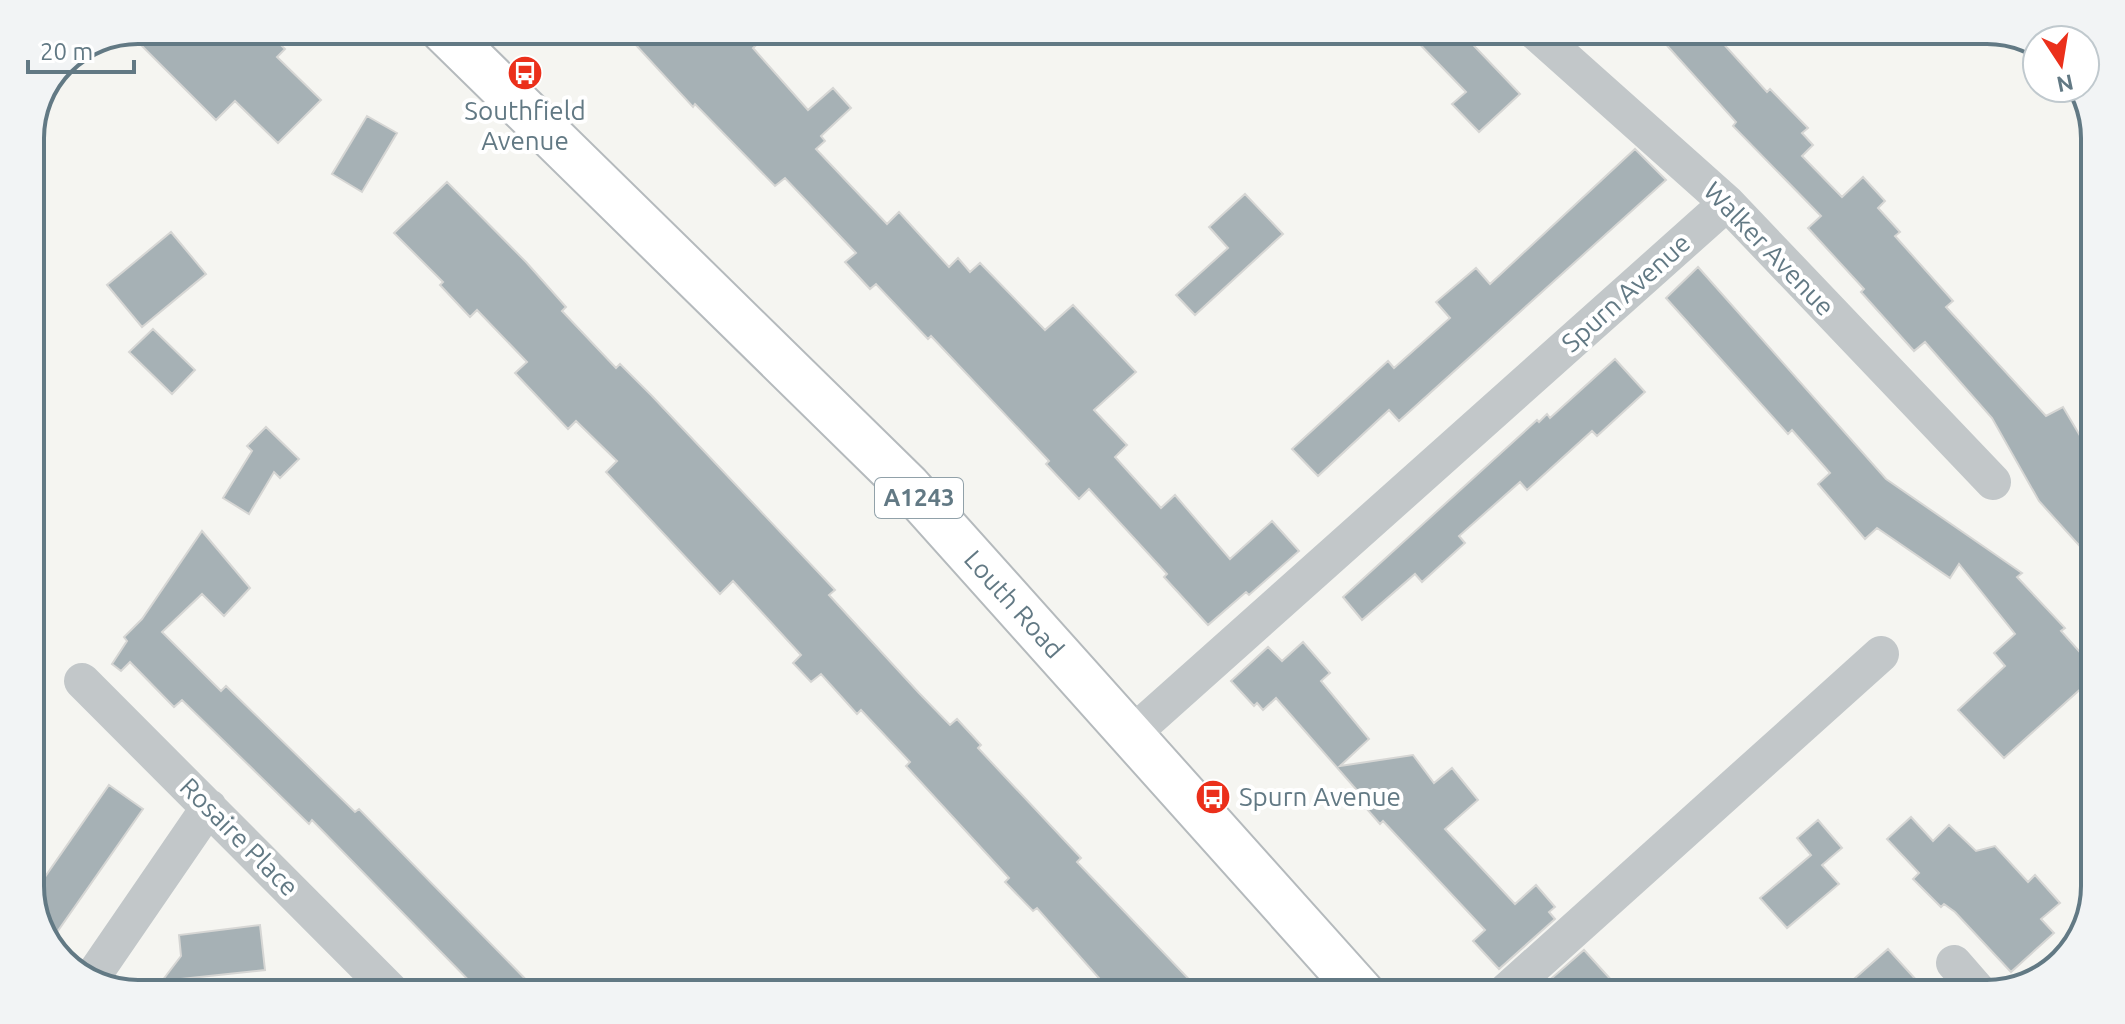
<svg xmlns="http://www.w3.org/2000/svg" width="2125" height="1024" font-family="Ubuntu,sans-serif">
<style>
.building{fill:#a6b1b5;stroke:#d6d6d4;stroke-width:2}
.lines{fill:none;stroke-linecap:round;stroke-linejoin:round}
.major-casing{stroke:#b5babd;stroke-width:48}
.minor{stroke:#c2c7c9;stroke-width:36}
.major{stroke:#fff;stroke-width:44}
.labels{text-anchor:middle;stroke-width:8;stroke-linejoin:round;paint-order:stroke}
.shield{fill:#fff;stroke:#91a1a9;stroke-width:2}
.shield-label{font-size:24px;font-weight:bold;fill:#627984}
.poi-label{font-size:26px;fill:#627984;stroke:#fff}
.street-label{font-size:26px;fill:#627984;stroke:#fff}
.rim{fill:none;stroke:#627984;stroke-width:4}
</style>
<rect width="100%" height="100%" fill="#f5f5f1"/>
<path class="building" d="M 138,30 L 265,30 L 285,49 L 277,57 L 321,100 L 278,143 L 235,101 L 216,120 L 129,33 Z
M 622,30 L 773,30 L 753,48 L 808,110 L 833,88 L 851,108 L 821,136 L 825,141 L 816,149 L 887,224 L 899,212 L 949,267 L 958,258 L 970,272 L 980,263 L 1045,330 L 1073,305 L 1136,372 L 1094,410 L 1127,445 L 1115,457 L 1161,508 L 1175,495 L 1230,559 L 1272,521 L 1299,551 L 1249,595 L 1246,592 L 1208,625 L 1164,577 L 1167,574 L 1089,489 L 1079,499 L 1046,464 L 1049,461 L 931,336 L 928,339 L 876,284 L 870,289 L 845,262 L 856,253 L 785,178 L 775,186 L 695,104 L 693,107 Z
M 1406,30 L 1459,30 L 1520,94 L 1479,132 L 1452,104 L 1466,92 Z
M 1653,30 L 1711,30 L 1767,92 L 1770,89 L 1808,128 L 1802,133 L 1813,145 L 1802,156 L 1842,197 L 1863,177 L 1885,201 L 1878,208 L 1900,232 L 1895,236 L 1953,301 L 1946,307 L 2046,416 L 2063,407 L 2095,461 L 2095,563 L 2039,501 L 1992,418 L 1925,342 L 1914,351 L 1861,292 L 1864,289 L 1808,228 L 1821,216 L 1733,126 L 1736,122 Z
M 367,116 L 397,133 L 362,192 L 332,174 Z
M 1635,149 L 1666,180 L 1399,421 L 1389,410 L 1318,476 L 1292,449 L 1388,361 L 1394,368 L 1450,318 L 1436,302 L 1476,268 L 1490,284 Z
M 447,182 L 526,262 L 566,307 L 562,311 L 616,368 L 620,364 L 652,396 L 835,590 L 829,595 L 919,693 L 950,725 L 957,719 L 981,745 L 978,748 L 1081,858 L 1077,862 L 1203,994 L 1113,994 L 1037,908 L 1033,911 L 1005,882 L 1009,878 L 906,766 L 910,762 L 861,710 L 857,714 L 821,674 L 811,682 L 793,663 L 801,655 L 733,581 L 720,594 L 606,472 L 617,461 L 576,421 L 568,429 L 515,373 L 527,362 L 477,310 L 470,317 L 440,285 L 443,282 L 394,233 Z
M 1245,194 L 1283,234 L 1195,315 L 1176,295 L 1228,248 L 1209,227 Z
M 171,232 L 206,274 L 142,327 L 107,285 Z
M 1698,267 L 1886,479 L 2022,573 L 2017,577 L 2065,628 L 2061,631 L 2095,669 L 2095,676 L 2004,758 L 1958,710 L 2005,666 L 1994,653 L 2015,634 L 1959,564 L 1950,578 L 1877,528 L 1865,539 L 1818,484 L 1830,473 L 1792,430 L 1788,434 L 1666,298 Z
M 153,329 L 195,370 L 172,394 L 129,352 Z
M 1615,359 L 1645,392 L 1597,436 L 1592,431 L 1527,490 L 1520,482 L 1459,536 L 1465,543 L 1422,582 L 1415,574 L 1362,620 L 1343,597 L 1537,420 L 1539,422 L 1547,414 L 1550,418 Z
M 266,427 L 299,459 L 280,478 L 274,472 L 249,514 L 223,498 L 252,451 L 247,446 Z
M 202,531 L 250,588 L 224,616 L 202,594 L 162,632 L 221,691 L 226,686 L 355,812 L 359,809 L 540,994 L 482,994 L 312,820 L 309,824 L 182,700 L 174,707 L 130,662 L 121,671 L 112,664 L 127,641 L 124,637 L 142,619 Z
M 1303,642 L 1330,673 L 1321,681 L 1369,739 L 1340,766 L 1413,755 L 1434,783 L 1452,768 L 1478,800 L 1445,829 L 1515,904 L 1536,885 L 1555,907 L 1549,912 L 1555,919 L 1499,969 L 1473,941 L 1485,930 L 1383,821 L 1380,824 L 1359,800 L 1362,796 L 1276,698 L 1263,710 L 1257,703 L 1254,706 L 1231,681 L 1268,647 L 1282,661 Z
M 109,785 L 143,809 L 48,945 L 31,897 Z
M 1911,817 L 1933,841 L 1949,825 L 1976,851 L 1995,846 L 2028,882 L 2035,875 L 2060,903 L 2041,919 L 2054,933 L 2011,972 L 1955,912 L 1944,904 L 1941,907 L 1913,879 L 1919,873 L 1887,839 Z
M 1818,820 L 1842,848 L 1822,865 L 1839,884 L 1787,928 L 1760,898 L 1811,855 L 1797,838 Z
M 260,925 L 265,970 L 162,981 L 181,956 L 179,935 Z
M 1888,949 L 1929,994 L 1837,994 Z
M 1584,950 L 1624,994 L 1552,994 L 1544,985 Z"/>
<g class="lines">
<defs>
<g id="major">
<path id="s1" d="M 443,30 L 908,486 L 1363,994"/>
</g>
</defs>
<use href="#major" class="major-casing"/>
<path class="minor" d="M 1533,30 L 1727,203 L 1993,482
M 82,681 L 394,994
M 1131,735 L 1727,203
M 1954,963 L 1981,994
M 89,982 L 209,807
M 1503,994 L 1881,654"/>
<use href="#major" class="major"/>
</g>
<defs>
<symbol id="bus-disc" viewBox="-11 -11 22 22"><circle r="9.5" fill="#eb301b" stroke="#fff"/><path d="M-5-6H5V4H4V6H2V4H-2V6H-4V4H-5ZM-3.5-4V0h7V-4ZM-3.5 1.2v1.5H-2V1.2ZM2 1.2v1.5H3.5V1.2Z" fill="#fff"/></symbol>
</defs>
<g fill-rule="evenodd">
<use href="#bus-disc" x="505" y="53" width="40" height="40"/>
<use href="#bus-disc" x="1193" y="777" width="40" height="40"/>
</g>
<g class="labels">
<rect class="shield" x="875" y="478" width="88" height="40" rx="6"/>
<g class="shield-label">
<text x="919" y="506">A1243</text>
</g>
<g class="poi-label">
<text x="525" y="120">Southfield<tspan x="525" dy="30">Avenue</tspan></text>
<text x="1239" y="806" text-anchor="start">Spurn Avenue</text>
</g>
<g class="street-label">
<text transform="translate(1769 249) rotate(46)" y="9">Walker Avenue</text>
<text transform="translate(1626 293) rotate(-42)" y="9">Spurn Avenue</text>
<text dy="9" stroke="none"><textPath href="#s1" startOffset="810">Louth Road</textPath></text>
<text transform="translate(239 837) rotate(45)" y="9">Rosaire Place</text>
</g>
</g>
<path d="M0 0H2125V1024H0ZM138 44H1987A94 94 0 0 1 2081 138V886A94 94 0 0 1 1987 980H138A94 94 0 0 1 44 886V138A94 94 0 0 1 138 44Z" fill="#f2f4f5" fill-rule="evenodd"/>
<path class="rim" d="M138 44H1987A94 94 0 0 1 2081 138V886A94 94 0 0 1 1987 980H138A94 94 0 0 1 44 886V138A94 94 0 0 1 138 44Z"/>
<g transform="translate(2061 64) rotate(168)"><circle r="38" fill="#ffffff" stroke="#c0c9ce" stroke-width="2"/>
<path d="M0-6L14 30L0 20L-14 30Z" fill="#eb301b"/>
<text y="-12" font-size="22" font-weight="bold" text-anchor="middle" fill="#627984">N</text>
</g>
<path d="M28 60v12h106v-12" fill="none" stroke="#627984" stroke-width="4"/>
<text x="40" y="60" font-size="24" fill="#627984" stroke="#ffffff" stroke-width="6" paint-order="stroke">20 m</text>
</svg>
